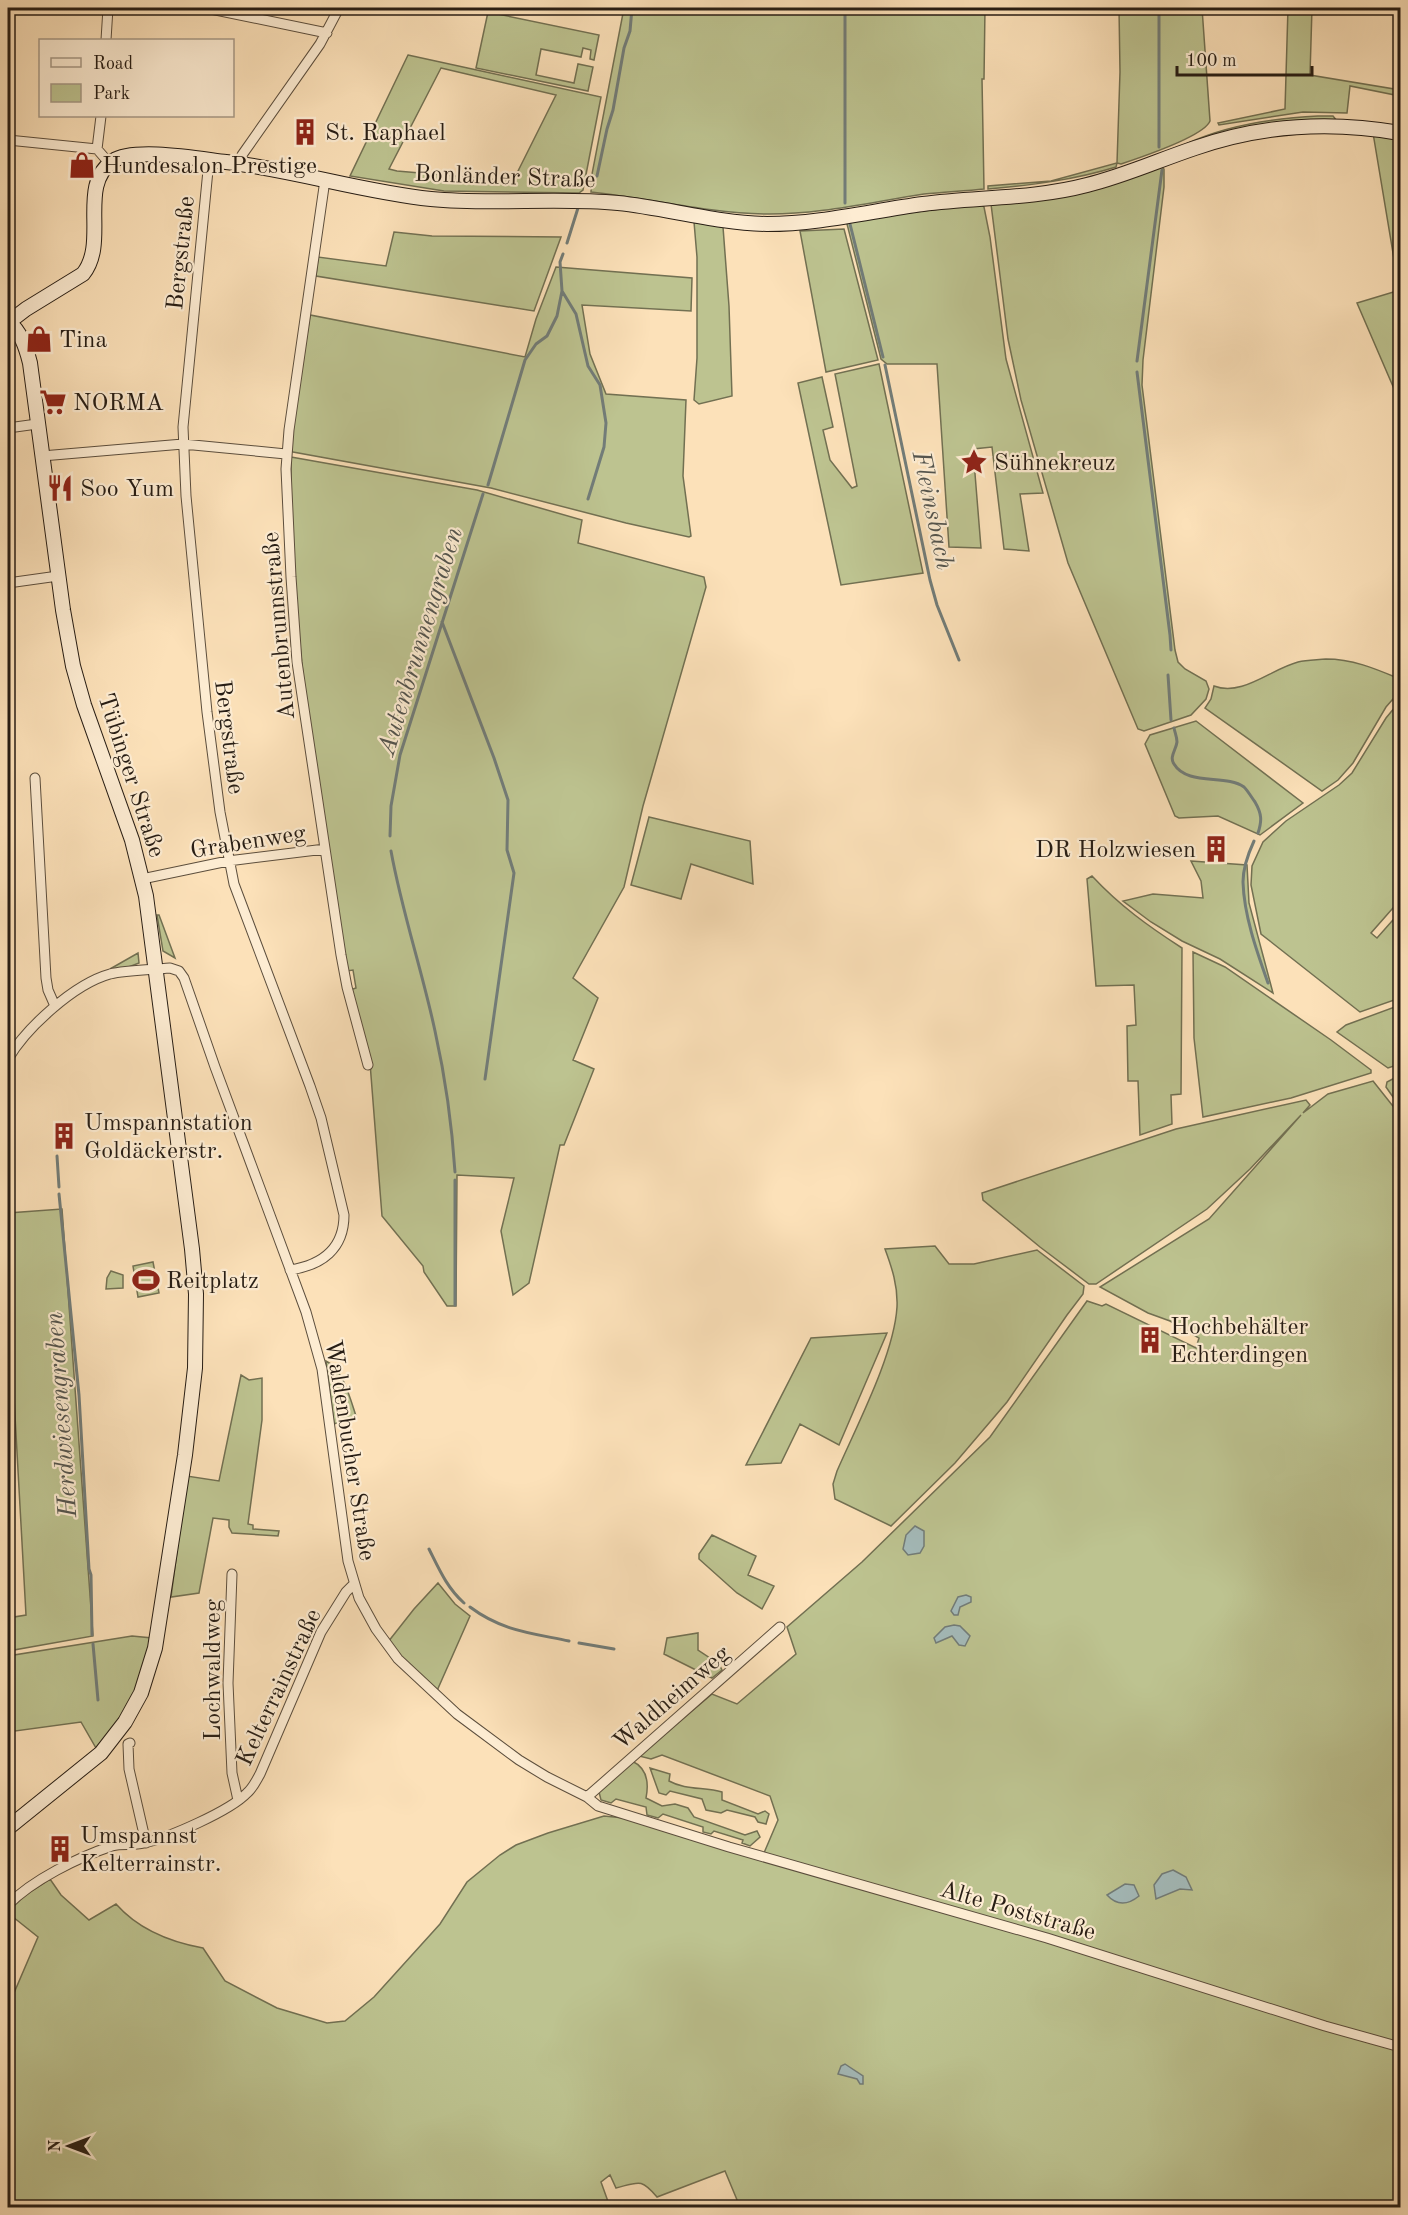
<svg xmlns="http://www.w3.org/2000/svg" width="1408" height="2215" font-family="'Old Standard TT',serif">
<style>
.green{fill:#bdc390;stroke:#727052;stroke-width:1.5;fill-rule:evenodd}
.water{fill:#a4bbbb;stroke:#727c78;stroke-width:1.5}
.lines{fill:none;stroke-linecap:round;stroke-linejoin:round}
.stream{stroke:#727c78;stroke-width:3}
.street-casing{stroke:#5c4e3d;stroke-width:11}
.secondary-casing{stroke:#271d14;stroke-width:16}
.street{stroke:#fdecd2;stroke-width:9}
.secondary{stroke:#fdecd2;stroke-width:14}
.labels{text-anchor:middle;stroke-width:4.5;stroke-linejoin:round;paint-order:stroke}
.poi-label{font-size:24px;fill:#271d14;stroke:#fdecd2;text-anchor:start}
.street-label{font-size:24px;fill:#271d14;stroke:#fdecd2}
.water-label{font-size:26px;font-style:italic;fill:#53544e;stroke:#fdecd2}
</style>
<rect width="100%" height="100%" fill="#fce1b9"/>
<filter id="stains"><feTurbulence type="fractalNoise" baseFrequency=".00333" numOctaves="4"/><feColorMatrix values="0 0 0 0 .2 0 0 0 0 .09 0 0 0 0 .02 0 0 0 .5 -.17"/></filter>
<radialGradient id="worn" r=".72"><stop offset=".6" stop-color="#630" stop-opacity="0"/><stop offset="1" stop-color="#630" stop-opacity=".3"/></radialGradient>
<path class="green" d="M 624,8 L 985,8 L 984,79 L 982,79 L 984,189 C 964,191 944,192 924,194 C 871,202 818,215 764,214 C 706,213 649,198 591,192 L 592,174 Z
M 1119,8 L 1202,8 L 1210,121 C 1204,136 1139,158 1121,164 L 1117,163 L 1116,167 C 1074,180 1032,185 988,189 L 988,186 L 1051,181 L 1117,163 L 1120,72 Z
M 1288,8 L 1312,8 L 1310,75 L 1400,90 L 1400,96 L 1350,86 L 1347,113 L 1303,112 L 1219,125 L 1218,123 L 1285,109 Z
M 488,12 L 599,35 L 594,60 L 590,59 L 591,50 L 583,48 L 581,57 L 541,49 L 536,75 L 574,83 L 578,64 L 593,67 L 588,91 L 476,68 Z
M 408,55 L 601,97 L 583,190 L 579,193 L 444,191 L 350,176 ZM 441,68 L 556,95 L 513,181 L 397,171 L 389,169 Z
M 1318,116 L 1333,116 L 1337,121 L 1189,144 L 1188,143 C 1228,125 1274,118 1318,116 Z
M 1373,133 L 1400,137 L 1400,282 L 1398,283 Z
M 1159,165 L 1164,169 L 1164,187 L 1143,360 L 1142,385 L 1175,650 L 1178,662 L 1185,669 L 1206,681 L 1209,689 L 1206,699 L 1191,715 L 1144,731 L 1138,729 L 1068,563 L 1021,400 L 1008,339 L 991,204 Z
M 980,204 L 984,207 L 990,237 L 1006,359 L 1043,493 L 1020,494 L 1029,551 L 1004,549 L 992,447 L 973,449 L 981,548 L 949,547 L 937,364 L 887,364 L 881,359 L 847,224 L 850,220 Z
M 694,222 L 723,227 L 729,306 L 732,396 L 699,404 L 694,400 L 697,358 L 697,257 Z
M 844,229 L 878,360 L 826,372 L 800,231 Z
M 394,232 L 432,236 L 561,237 L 534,311 L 316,276 L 318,257 L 386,266 Z
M 556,267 L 692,278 L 691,311 L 582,305 L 590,354 L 606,394 L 686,400 L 683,476 L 691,536 L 689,537 L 626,523 L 491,488 L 293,452 L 290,449 L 310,315 L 525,357 L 536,319 Z
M 1400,290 L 1400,397 L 1398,398 L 1357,303 Z
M 879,364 L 923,573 L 841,585 L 798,383 L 822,377 L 833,427 L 823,430 L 830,460 L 852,488 L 857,486 L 835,374 Z
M 291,457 L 477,490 L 582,520 L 578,543 L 704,577 L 706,587 L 643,806 L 624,887 L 573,978 L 598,998 L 573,1060 L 594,1069 L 564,1145 L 560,1145 L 529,1283 L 513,1295 L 501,1231 L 514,1178 L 457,1175 L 456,1306 L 447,1306 L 424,1272 L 423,1266 L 382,1216 L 370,1063 L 350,990 L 356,988 L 353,970 L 347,971 L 307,711 L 300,646 L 291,533 Z
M 1326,659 C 1353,659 1376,669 1400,679 L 1400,691 L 1386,707 L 1353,763 L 1338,780 L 1322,791 L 1205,708 L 1211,699 L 1214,686 C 1242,697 1271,669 1298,662 C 1307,660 1317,660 1326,659 Z
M 1400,701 L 1400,900 L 1371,933 L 1377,938 L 1400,912 L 1400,998 L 1360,1012 L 1261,934 L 1251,885 L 1252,866 L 1263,842 L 1286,821 L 1339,785 L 1352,773 L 1386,718 Z
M 1196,721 L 1303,803 L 1260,835 L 1218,816 L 1179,818 L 1175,816 L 1145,744 L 1150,735 Z
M 649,817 L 750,841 L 753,884 L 691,864 L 681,899 L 631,885 Z
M 1191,861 L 1247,865 L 1249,903 L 1273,993 L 1220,959 L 1182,941 L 1151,922 L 1123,901 L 1153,894 L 1203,898 L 1201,881 Z
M 1092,876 C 1120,906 1148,926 1182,948 L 1181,1094 L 1171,1095 L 1172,1124 L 1140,1135 L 1138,1081 L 1128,1081 L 1127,1026 L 1136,1025 L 1134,985 L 1096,986 L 1087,879 Z
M 157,915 L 159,915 L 175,958 L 163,951 Z
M 1193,952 L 1225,967 L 1331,1040 L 1371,1070 L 1371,1073 L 1291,1098 L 1203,1117 L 1194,1038 Z
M 138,953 L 139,963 L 126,968 L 110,969 Z
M 1400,1005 L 1400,1064 L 1388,1068 L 1337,1032 L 1346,1025 Z
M 1400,1075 L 1400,1107 L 1386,1087 L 1387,1082 Z
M 1373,1081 L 1400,1115 L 1400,2207 L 740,2207 L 725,2171 L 657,2197 C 641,2178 639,2182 616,2188 L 610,2175 L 601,2182 L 610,2207 L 8,2208 L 8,2007 L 38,1937 L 8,1913 L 8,1911 L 22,1897 L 50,1879 L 61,1895 L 89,1920 L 116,1904 C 138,1929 170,1942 203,1948 L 225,1981 L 277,2008 L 327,2023 L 345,2021 L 374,1997 L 440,1924 L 467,1882 L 500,1855 L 516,1845 L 548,1833 L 604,1816 L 624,1818 L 761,1860 L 778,1820 L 770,1796 L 662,1755 L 651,1759 L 639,1756 L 712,1694 L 737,1704 L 796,1654 L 787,1627 L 862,1562 L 990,1437 L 1087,1301 L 1102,1306 L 1106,1304 L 1196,1348 L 1199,1338 L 1170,1321 L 1148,1313 L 1100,1287 L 1209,1219 L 1301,1115 L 1250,1169 L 1207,1209 L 1096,1284 L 1089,1284 L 1040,1247 L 983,1200 L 982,1193 L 1176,1129 L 1306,1100 L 1310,1105 L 1303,1113 L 1328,1094 Z
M 62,1209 L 93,1636 L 8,1651 L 8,1618 L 26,1615 L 8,1289 L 8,1213 Z
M 935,1246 L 949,1264 L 974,1264 L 1037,1250 L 1084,1286 L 1083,1294 L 1067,1315 L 1007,1402 L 955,1463 L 891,1526 L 835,1499 L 833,1484 L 837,1471 C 857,1425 894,1355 897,1307 C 898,1286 892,1268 885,1249 Z
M 153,1262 L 159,1293 L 138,1297 L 133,1266 Z
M 111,1271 L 123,1275 L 123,1288 L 106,1289 L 107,1278 Z
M 887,1333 L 839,1445 L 800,1424 L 781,1463 L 746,1465 L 811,1338 Z
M 326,1361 C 343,1369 350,1398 356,1416 L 334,1424 Z
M 241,1375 L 249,1380 L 262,1378 L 262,1420 L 248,1524 L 253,1525 L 253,1529 L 279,1531 L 278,1536 L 232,1533 L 229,1527 L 229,1520 L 213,1518 L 199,1593 L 171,1597 L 187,1476 L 219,1481 Z
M 712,1535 L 756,1556 L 748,1575 L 774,1586 L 762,1609 L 737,1593 L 699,1559 L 699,1554 Z
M 438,1583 L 455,1604 L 470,1616 L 436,1693 L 408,1666 L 388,1642 L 414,1609 Z
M 698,1633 L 698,1650 L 719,1664 L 722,1670 L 712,1678 L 664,1654 L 667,1638 Z
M 132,1636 L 152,1638 L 137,1689 L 118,1723 L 96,1748 L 81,1722 L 8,1732 L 8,1656 Z
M 632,1761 C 647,1768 649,1783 646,1798 L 662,1806 L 675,1804 L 688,1808 L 694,1817 L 745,1835 L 757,1831 L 760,1837 L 750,1846 L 742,1843 L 743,1840 L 714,1831 L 711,1834 L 703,1832 L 703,1827 L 663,1814 L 658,1818 L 647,1815 L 646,1807 L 616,1799 L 611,1803 L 601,1800 L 599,1792 Z
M 650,1768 L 670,1774 L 669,1781 C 685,1790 705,1787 722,1792 L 722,1800 L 758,1814 L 765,1811 L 769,1814 L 766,1824 L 758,1822 L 755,1817 L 727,1810 L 721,1813 L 706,1810 L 702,1799 L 670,1791 L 666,1795 L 659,1793 Z"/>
<path class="water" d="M 915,1526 L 924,1531 L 924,1546 L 920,1553 L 908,1555 L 903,1549 L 906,1535 Z
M 966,1595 L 971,1597 L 971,1602 L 960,1607 L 958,1615 L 954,1615 L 951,1611 L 958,1597 Z
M 954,1625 L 960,1626 L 970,1636 L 965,1646 L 959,1645 L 952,1636 L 936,1643 L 934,1638 L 945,1627 Z
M 1173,1870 L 1186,1877 L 1192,1890 L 1180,1889 L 1156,1899 L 1154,1885 L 1162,1874 Z
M 1125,1884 L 1134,1885 L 1139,1896 C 1128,1905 1117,1906 1107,1895 Z
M 845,2064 L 863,2076 L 863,2084 L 860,2084 L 857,2079 L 838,2074 L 841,2066 Z"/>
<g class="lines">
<path class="stream" d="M 845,8 L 845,203
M 1159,8 L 1159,147
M 597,176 L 607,129 L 613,110 L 624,48 L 630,31 L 632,8
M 850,224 L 883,357
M 567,243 L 578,208
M 562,291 L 576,314 L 588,366 L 600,385 L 606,423 L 604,447 L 588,499
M 1137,361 L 1162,170
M 885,365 L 930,580 L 937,605 L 959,660
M 1137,372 L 1170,635 L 1171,650
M 488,485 L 525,360 L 536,344 L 547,336 L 557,316 L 562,291 L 560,262 L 563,254
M 442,622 L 494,758 L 508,800 L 507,850 L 514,873 L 485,1079
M 1168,675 L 1171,720
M 1174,728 C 1175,733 1177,737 1177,742 C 1176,750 1169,757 1174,764 C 1187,786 1226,774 1244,787 C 1248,791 1252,798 1255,802 C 1262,814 1262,821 1258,833
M 390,836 L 391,806 L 400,755 L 483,494
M 1254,841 C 1248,854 1243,867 1243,882 C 1244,916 1257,952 1268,983
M 391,851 C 402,912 422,970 435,1031 C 445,1076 452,1125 455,1172
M 57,1156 L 59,1187
M 455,1180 L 455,1305
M 59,1194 L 79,1395 L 89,1569 L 91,1575 L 92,1635
M 429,1549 C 439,1569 447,1588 464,1603
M 470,1607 C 502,1631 531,1633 569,1641
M 579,1643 L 614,1649
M 93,1644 L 98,1700"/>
<defs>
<path id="street" d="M 206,8 L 327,33
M 106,40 L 108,8
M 8,140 L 97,149 L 110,164
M 97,149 L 101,116
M 209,160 L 183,427 L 186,496 L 207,712 L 220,812 L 234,884 L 310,1086 L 321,1118 L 344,1215 C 344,1249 322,1265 290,1270
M 240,164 L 242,155 L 320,44 L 339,8
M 325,180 L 289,430 L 286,469 L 291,577 L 297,662 L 341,955 L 347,987 L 368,1065
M 8,428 L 37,424
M 42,456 L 183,444 L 286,454
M 8,583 L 58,576
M 35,778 L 46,978 L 48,990 L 55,1006
M 142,879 L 228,861 L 325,849
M 8,1059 C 26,1028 74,984 110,974 C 128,970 151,970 170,968 L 179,971 L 184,978 L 215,1067 L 306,1312 L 322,1369 L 348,1561 L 359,1598 L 376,1629 L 398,1659 L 457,1714 L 519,1760 L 547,1777 L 587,1797 L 598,1806 L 729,1847 L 1047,1938 L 1325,2026 L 1400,2047
M 232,1574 L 228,1683 L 232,1773 L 238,1800
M 130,1743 L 128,1744 L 129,1769 L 146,1843
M 587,1797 L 780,1627
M 8,1905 C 32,1880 79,1857 112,1846 C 122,1843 133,1846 144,1843 C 168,1838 230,1811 247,1793 C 253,1788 256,1781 260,1774 L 321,1632 L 346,1592 L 354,1584"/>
<path id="secondary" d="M 8,321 C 21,332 26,347 30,363 L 63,610 L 73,666 L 84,705 L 132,840 L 146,896 L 192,1249 L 196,1294 L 195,1368 L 185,1455 L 155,1648 L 141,1693 L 125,1722 L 101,1753 L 8,1828
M 9,322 L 26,309 L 83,274 C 109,242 77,185 113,161 C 134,147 200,159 226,162 C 295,170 362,192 431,199 C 493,205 556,197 618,203 C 667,208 716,223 767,224 C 819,224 871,211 923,204 C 977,197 1034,199 1087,185 C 1124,176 1159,160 1195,148 C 1261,125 1332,121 1400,133"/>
</defs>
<use href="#street" class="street-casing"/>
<use href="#secondary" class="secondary-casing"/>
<use href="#street" class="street"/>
<use href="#secondary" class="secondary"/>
</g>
<defs>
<symbol id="building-bare" viewBox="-9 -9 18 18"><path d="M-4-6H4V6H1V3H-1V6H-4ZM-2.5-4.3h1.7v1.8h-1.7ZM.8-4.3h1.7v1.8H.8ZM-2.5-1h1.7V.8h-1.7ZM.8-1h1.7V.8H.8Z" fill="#8f2418" stroke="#fdecd2" stroke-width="2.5" paint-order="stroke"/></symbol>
<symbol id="shop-bare" viewBox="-9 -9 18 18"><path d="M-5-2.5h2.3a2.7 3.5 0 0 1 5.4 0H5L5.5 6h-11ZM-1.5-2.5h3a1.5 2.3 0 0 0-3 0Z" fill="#8f2418" stroke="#fdecd2" stroke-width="2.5" paint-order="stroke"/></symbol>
<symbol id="supermarket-bare" viewBox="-9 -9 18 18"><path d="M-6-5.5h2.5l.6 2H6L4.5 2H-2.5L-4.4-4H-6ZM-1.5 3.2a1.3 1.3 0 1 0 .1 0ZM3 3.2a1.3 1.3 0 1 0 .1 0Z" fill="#8f2418" stroke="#fdecd2" stroke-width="2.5" paint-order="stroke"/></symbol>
<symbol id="sight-bare" viewBox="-9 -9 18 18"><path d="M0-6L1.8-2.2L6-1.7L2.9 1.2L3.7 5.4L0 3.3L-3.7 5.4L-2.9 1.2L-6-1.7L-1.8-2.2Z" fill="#8f2418" stroke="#fdecd2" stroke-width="2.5" paint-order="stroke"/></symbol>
<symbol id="restaurant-bare" viewBox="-9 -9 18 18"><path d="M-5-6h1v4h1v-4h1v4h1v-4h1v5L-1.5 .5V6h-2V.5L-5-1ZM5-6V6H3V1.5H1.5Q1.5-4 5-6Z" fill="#8f2418" stroke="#fdecd2" stroke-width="2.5" paint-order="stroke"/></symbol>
<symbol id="stadium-bare" viewBox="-9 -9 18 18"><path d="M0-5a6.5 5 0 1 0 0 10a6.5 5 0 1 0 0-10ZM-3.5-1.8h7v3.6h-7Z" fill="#8f2418" stroke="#fdecd2" stroke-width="2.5" paint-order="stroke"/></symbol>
</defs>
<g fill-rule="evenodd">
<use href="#building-bare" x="286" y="113" width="38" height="38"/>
<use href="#shop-bare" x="63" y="146" width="38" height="38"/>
<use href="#shop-bare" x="20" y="320" width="38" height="38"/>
<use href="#supermarket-bare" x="34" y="383" width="38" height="38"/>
<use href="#sight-bare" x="955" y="443" width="38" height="38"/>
<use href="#restaurant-bare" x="41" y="469" width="38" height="38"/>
<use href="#building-bare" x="1197" y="830" width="38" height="38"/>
<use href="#building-bare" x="45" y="1117" width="38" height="38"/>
<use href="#stadium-bare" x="127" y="1261" width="38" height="38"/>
<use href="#building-bare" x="1131" y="1321" width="38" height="38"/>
<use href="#building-bare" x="41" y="1830" width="38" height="38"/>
</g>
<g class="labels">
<g class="poi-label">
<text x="325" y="140">St. Raphael</text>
<text x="102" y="173">Hundesalon Prestige</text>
<text x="59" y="347">Tina</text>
<text x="73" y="410">NORMA</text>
<text x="994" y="470">Sühnekreuz</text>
<text x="80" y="496">Soo Yum</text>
<text x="1196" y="857" text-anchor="end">DR Holzwiesen</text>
<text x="84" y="1130">Umspannstation<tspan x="84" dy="28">Goldäckerstr.</tspan></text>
<text x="166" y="1288">Reitplatz</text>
<text x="1170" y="1334">Hochbehälter<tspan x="1170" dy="28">Echterdingen</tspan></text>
<text x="80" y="1843">Umspannst<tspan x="80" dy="28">Kelterrainstr.</tspan></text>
</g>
<g class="street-label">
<text transform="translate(505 176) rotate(2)" y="8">Bonländer Straße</text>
<text transform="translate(180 253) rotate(-84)" y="8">Bergstraße</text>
<text transform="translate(278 626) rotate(-95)" y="8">Autenbrunnstraße</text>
<text transform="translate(230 737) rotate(83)" y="8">Bergstraße</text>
<text transform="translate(132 775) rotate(72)" y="8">Tübinger Straße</text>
<text transform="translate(248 841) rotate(-9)" y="8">Grabenweg</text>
<text transform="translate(351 1450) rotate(81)" y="8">Waldenbucher Straße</text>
<text transform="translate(212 1670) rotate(-90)" y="8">Lochwaldweg</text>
<text transform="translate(278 1687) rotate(-65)" y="8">Kelterrainstraße</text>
<text transform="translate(671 1697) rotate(-41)" y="8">Waldheimweg</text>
<text transform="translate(1018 1910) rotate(16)" y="8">Alte Poststraße</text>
</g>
<g class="water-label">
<text transform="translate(934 510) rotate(78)" y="9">Fleinsbach</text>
<text transform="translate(419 641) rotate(-73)" y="9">Autenbrunnengraben</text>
<text transform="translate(60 1415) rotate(-94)" y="9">Herdwiesengraben</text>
</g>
</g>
<rect width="1408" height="2215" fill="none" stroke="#fce1b9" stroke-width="30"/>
<rect x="9" y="9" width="1390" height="2197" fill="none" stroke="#271d14" stroke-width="3"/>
<rect x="15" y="15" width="1378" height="2185" fill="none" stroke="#271d14" stroke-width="1.5"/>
<rect x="39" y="39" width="195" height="78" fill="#fdecd2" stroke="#a79986" stroke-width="1.5"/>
<rect x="51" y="58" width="30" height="9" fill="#fdecd2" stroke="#a79986" stroke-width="1.5"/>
<text x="93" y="69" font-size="18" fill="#271d14">Road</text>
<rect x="51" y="84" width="30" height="18" fill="#bdc390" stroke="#a79986" stroke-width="1.5"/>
<text x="93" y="99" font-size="18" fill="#271d14">Park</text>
<g transform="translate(69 2146) rotate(270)" stroke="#fdecd2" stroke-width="4.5" paint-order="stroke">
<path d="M0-4.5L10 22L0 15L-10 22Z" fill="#271d14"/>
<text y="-9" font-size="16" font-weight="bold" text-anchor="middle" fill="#271d14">N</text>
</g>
<path d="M1177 66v9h135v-9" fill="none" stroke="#271d14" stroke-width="3"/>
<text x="1186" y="66" font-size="18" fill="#271d14" stroke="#fdecd2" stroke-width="4.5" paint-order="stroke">100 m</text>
<rect width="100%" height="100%" filter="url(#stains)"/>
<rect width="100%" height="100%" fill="url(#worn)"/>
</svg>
